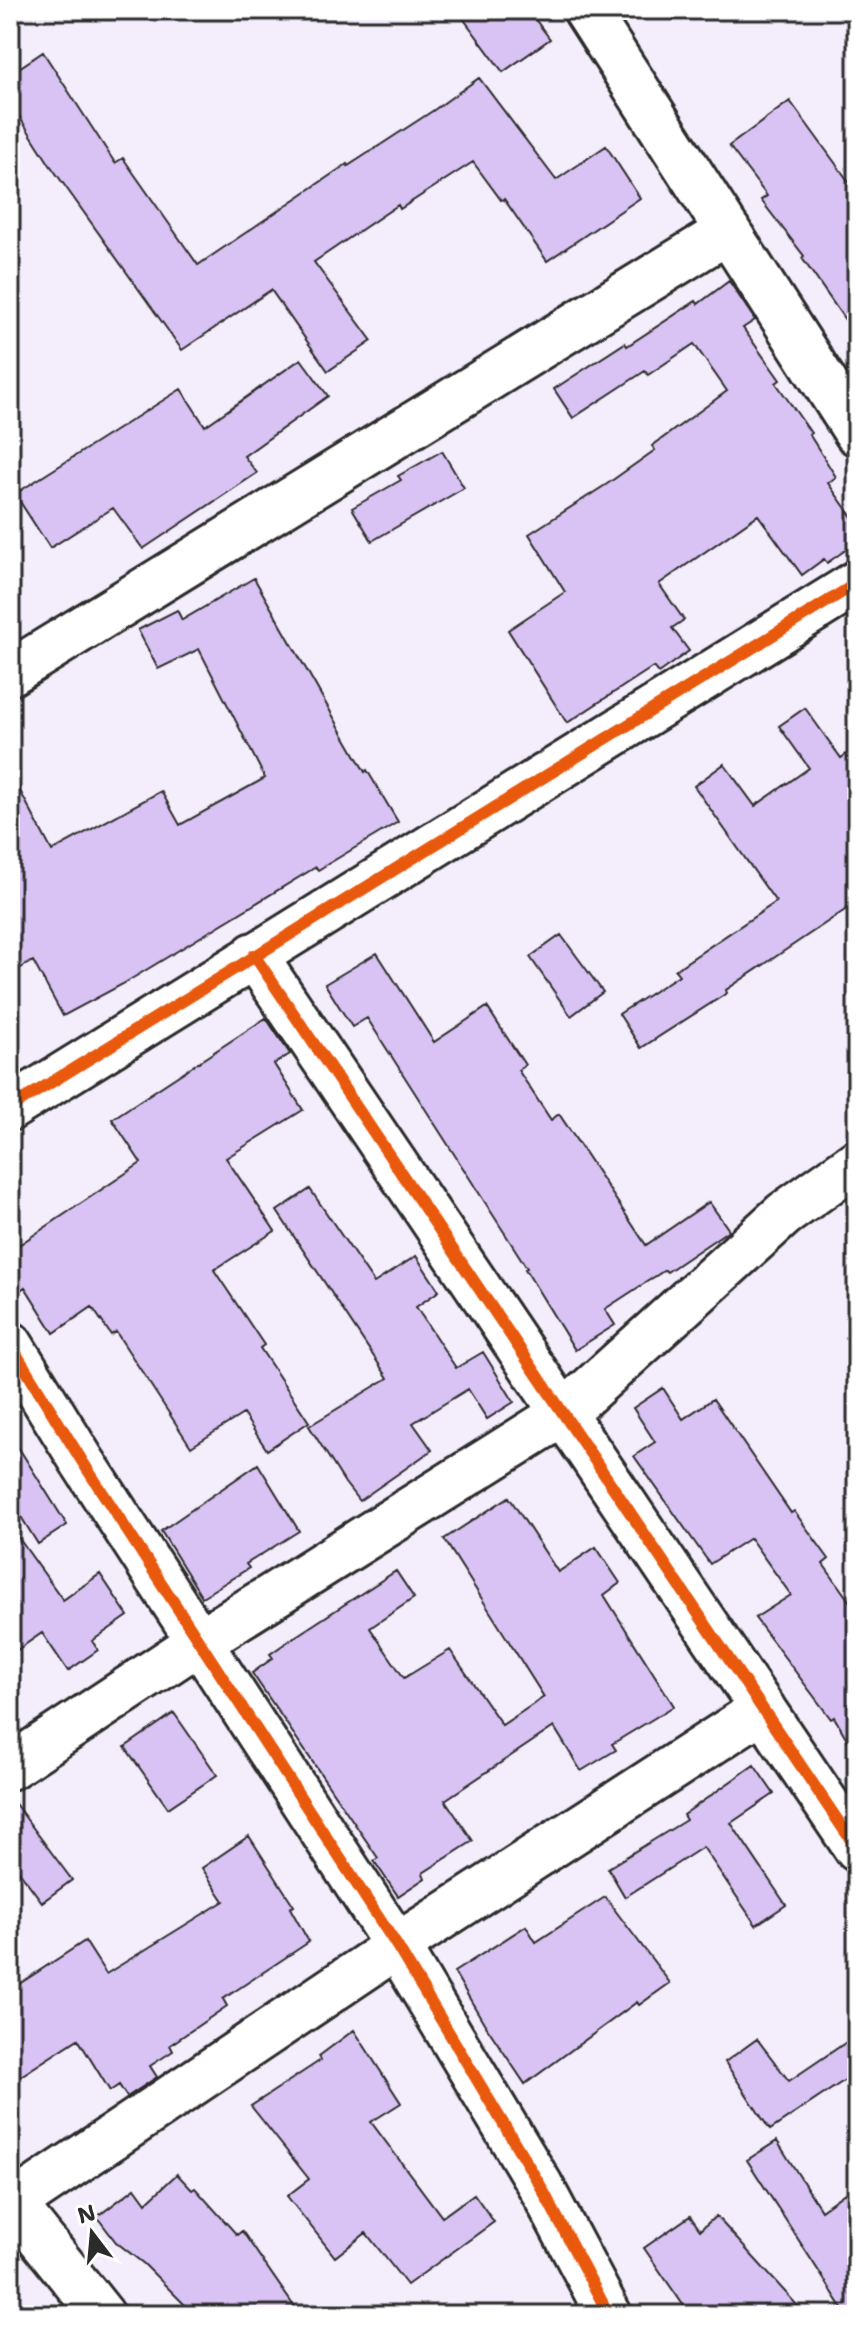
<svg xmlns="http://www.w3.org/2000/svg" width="867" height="2325" font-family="'Shantell Sans',sans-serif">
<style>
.building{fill:#d9c3f4;stroke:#2b2b2b;stroke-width:2}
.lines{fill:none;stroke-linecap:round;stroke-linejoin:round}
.minor-casing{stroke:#2b2b2b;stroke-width:50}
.minor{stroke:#fff;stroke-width:44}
.cycleway-casing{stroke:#fff;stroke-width:17}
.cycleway{stroke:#e8590c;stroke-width:12}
</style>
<rect width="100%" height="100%" fill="#f4edfc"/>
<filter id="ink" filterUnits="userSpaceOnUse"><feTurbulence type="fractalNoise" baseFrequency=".0125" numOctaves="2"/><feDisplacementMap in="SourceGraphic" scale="16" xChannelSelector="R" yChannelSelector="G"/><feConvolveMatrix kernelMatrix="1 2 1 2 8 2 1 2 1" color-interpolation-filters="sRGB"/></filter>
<g filter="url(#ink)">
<path class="building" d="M 457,10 L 528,10 L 550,39 L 503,72 Z
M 43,52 L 115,163 L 123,158 L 198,265 L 347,164 L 348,166 L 434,110 L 479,78 L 556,180 L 606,146 L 640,198 L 547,261 L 504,199 L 501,200 L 473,162 L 400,209 L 398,205 L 314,262 L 372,341 L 328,371 L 271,290 L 182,350 L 50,165 L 10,102 L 10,74 Z
M 790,101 L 857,193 L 857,337 L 802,258 L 804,256 L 761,200 L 767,196 L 729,146 Z
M 729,281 L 755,320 L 743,328 L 780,380 L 776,383 L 811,433 L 809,434 L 836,477 L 828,483 L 857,524 L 857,542 L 827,563 L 824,559 L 802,575 L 758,515 L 659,584 L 684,620 L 672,628 L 689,651 L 658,673 L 653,667 L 567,723 L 508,630 L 565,592 L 529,534 L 607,484 L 655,450 L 652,446 L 727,391 L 694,344 L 648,375 L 645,371 L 573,418 L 554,389 L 625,343 L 627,346 L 696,301 L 698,304 Z
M 301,359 L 328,396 L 244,456 L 257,473 L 143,549 L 113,508 L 50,548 L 15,494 L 181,389 L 205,426 Z
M 442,451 L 464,488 L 372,541 L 352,508 L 401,480 L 398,476 Z
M 254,578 L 365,772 L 367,770 L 398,822 L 318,870 L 316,867 L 123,984 L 63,1016 L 33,961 L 10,974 L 10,772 L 52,851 L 161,791 L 180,825 L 265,778 L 199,649 L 158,669 L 138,630 L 177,610 L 182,620 Z
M 805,708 L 841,758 L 857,747 L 857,902 L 726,990 L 727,993 L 641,1048 L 619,1014 L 679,975 L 675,970 L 776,902 L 694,786 L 724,764 L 755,806 L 809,768 L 779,726 Z
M 561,935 L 603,992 L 571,1016 L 530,957 Z
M 377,953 L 434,1042 L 487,1007 L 525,1065 L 518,1070 L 551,1120 L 559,1114 L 646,1245 L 709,1202 L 729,1230 L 667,1272 L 665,1270 L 605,1309 L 615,1325 L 575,1350 L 525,1269 L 527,1268 L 367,1018 L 352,1027 L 325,984 Z
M 266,1018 L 290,1054 L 274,1064 L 303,1110 L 226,1158 L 275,1231 L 214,1270 L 264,1345 L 260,1348 L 309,1422 L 267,1450 L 243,1414 L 191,1447 L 116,1332 L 111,1335 L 92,1307 L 54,1333 L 25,1287 L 10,1297 L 10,1251 L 141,1163 L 112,1119 Z
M 310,1189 L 374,1283 L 416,1256 L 439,1291 L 416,1307 L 456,1368 L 483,1352 L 514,1402 L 487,1419 L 468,1389 L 413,1423 L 432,1450 L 359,1501 L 345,1483 L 309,1426 L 388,1378 L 277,1211 Z
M 663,1388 L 683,1419 L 713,1399 L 791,1513 L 794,1511 L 829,1559 L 823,1564 L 857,1612 L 857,1756 L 834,1717 L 831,1719 L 755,1618 L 791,1595 L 750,1538 L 710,1564 L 634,1456 L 655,1442 L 633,1408 Z
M 10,1434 L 67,1525 L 38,1544 L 10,1499 Z
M 258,1464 L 299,1531 L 246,1564 L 249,1568 L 202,1597 L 161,1531 Z
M 509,1497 L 558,1572 L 596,1547 L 620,1583 L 604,1595 L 674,1706 L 612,1744 L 616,1750 L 581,1771 L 554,1727 L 445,1800 L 473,1841 L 423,1873 L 425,1878 L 398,1896 L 374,1861 L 378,1858 L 252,1673 L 273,1658 L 270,1654 L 290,1640 L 396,1571 L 414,1598 L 370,1628 L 404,1678 L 450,1650 L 502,1725 L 544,1697 L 444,1539 Z
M 10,1526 L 63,1600 L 100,1574 L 128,1616 L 92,1641 L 98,1650 L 68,1671 L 42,1633 L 10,1655 Z
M 174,1713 L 217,1775 L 168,1808 L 125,1747 Z
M 754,1765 L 774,1794 L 731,1823 L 786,1905 L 756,1925 L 703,1847 L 625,1897 L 608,1868 L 686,1820 L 683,1815 Z
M 10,1797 L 72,1880 L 42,1902 L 10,1859 Z
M 249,1836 L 294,1906 L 290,1908 L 309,1942 L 223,1999 L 227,2006 L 170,2045 L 173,2051 L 150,2066 L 157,2077 L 127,2097 L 119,2085 L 110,2091 L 78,2039 L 10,2083 L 10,1990 L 85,1941 L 106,1974 L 224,1901 L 202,1868 Z
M 605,1897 L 670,1983 L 639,2005 L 637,2002 L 525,2084 L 484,2023 L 454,1972 L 526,1926 L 536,1942 Z
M 354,2030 L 401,2103 L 371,2122 L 442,2217 L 474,2194 L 494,2222 L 407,2285 L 366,2233 L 335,2257 L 287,2196 L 309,2179 L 251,2106 L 321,2060 L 319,2056 Z
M 857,2035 L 857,2072 L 770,2130 L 725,2062 L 757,2039 L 789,2081 Z
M 777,2141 L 821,2210 L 845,2193 L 857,2210 L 857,2315 L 847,2315 L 747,2160 Z
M 177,2174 L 192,2190 L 195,2188 L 237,2235 L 242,2231 L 300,2315 L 195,2315 L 144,2264 L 116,2242 L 97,2217 L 135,2188 L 146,2203 Z
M 690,2216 L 700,2230 L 716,2216 L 806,2315 L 690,2315 L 644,2248 Z"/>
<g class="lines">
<defs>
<path id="minor" d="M 586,10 L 857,433
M 10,673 L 728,231
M 254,955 L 857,1849
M 10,1108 L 857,583
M 10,1344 L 82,1461 L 397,1946 L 540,2185 L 609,2315
M 10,1767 L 199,1642 L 564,1413 L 784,1214 L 857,1162
M 10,2200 L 102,2315
M 13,2204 L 397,1946 L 763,1709"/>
</defs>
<use href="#minor" class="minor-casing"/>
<use href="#minor" class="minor"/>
<defs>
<path id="cycleway" d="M 254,955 L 857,1849
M 10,1108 L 857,583
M 10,1344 L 82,1461 L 397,1946 L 540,2185 L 609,2315"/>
</defs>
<use href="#cycleway" class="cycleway-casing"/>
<use href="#cycleway" class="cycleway"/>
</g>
</g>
<rect width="867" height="2325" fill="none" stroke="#fff" stroke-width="40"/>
<rect x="20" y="20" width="827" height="2285" fill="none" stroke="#2b2b2b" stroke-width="3" filter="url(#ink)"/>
<g transform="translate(92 2233) rotate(344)" stroke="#ffffff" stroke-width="6" paint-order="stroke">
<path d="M0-6L14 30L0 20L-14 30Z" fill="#2b2b2b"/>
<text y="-12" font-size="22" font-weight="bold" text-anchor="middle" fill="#2b2b2b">N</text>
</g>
</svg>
